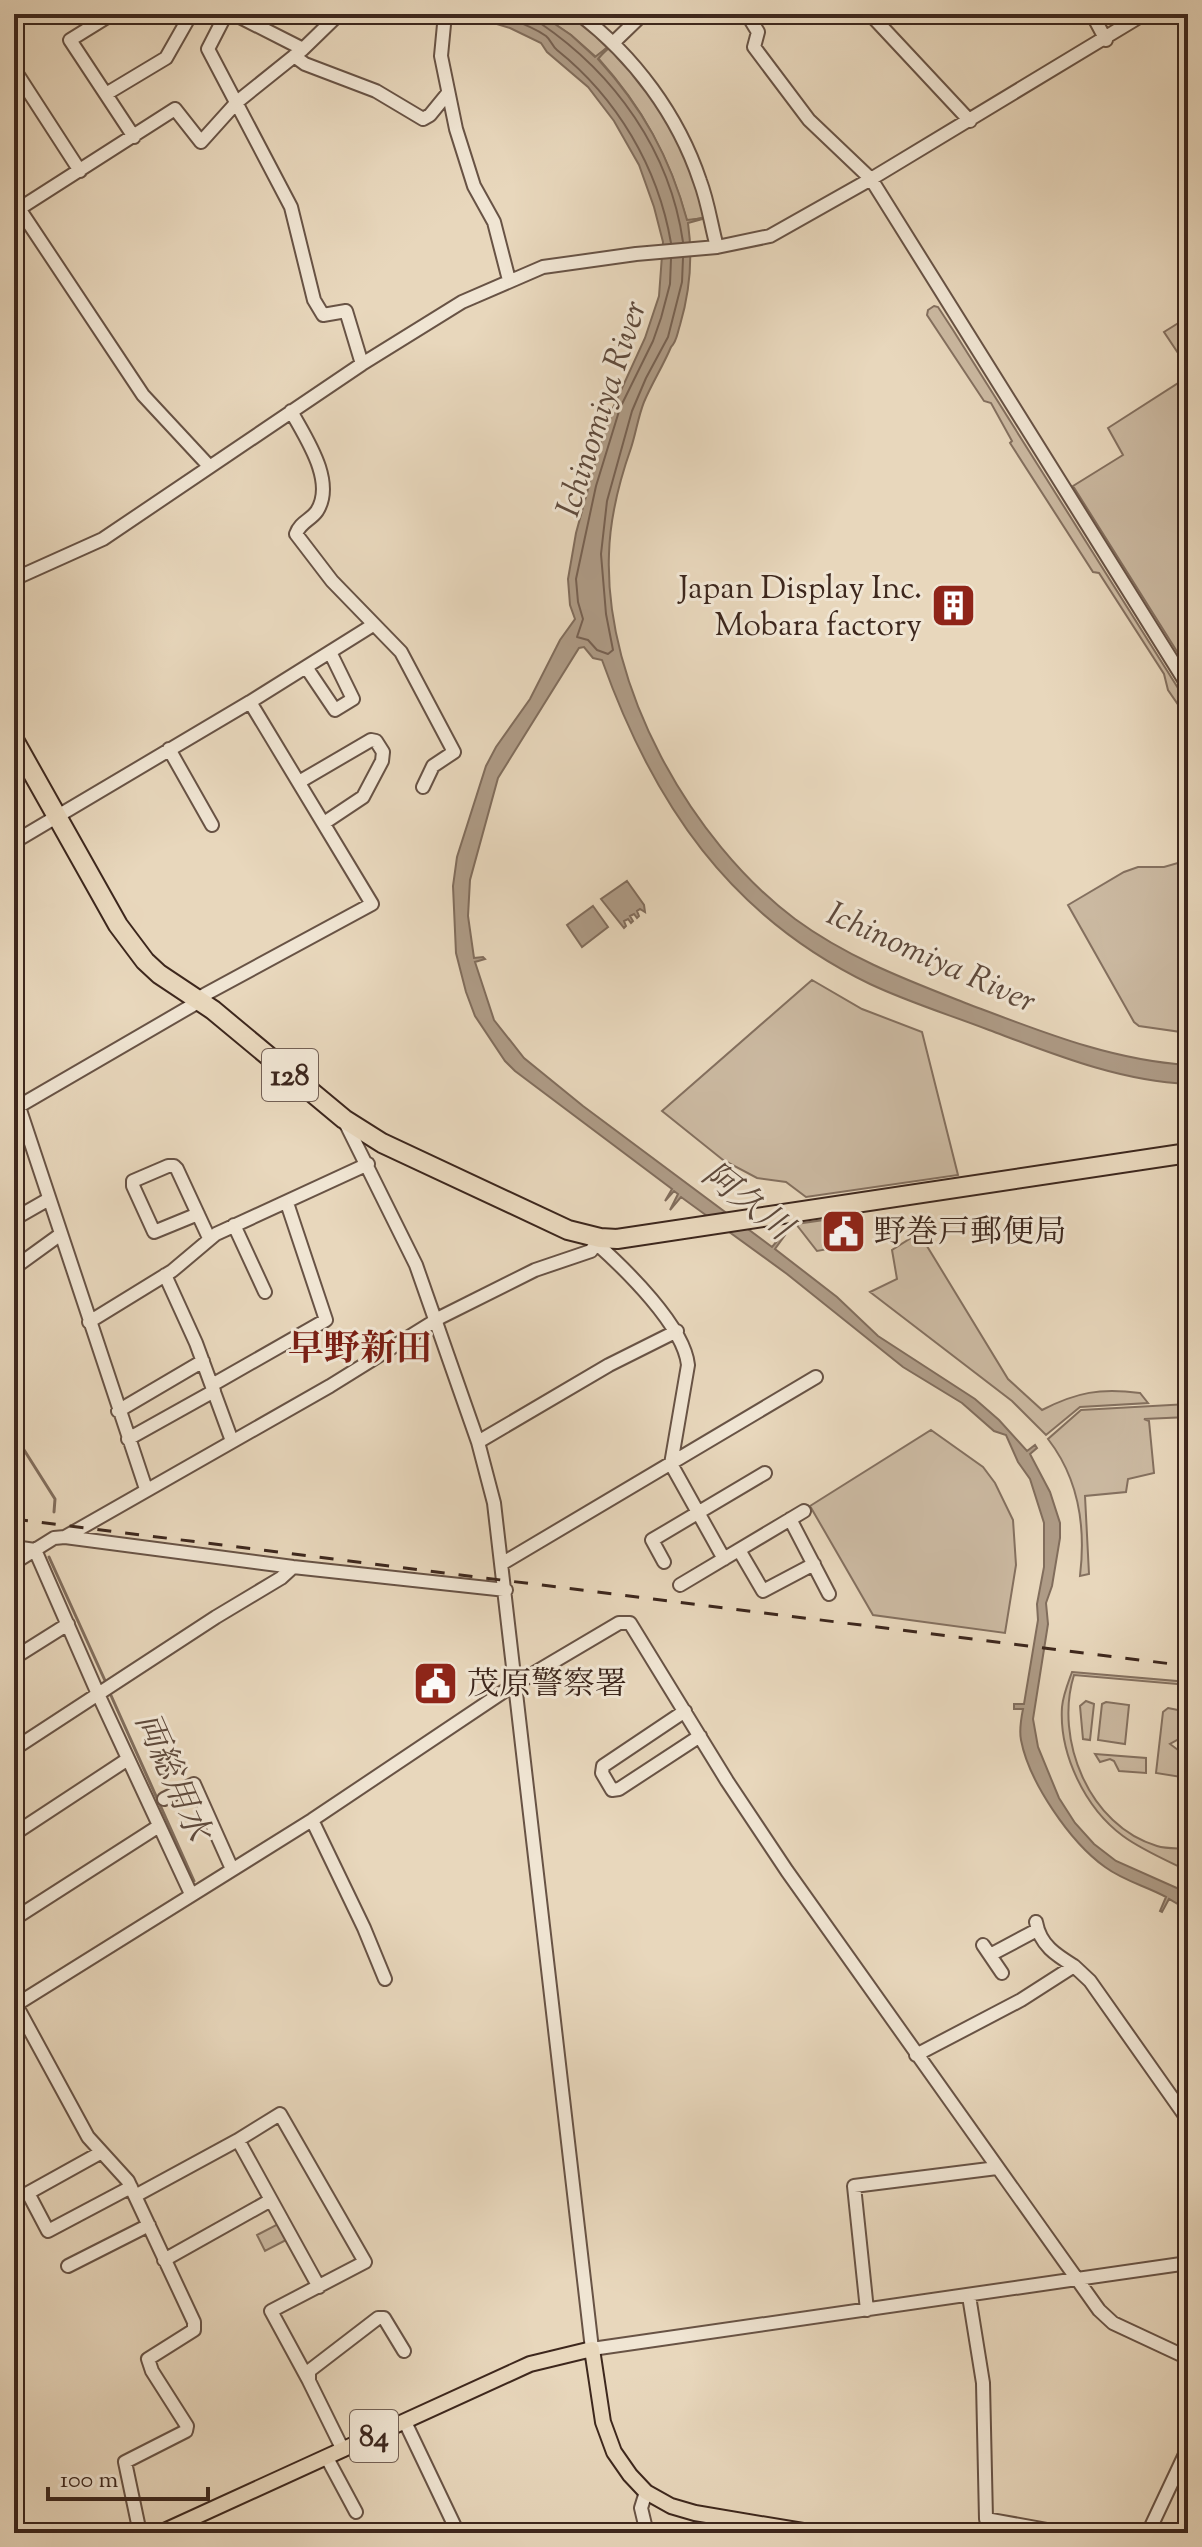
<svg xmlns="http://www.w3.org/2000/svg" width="1202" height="2547" font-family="'Sorts Mill Goudy','Noto Serif JP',serif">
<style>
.green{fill:#cbb9a1;stroke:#84705f;stroke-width:2}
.water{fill:#ae9b86;stroke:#816d5c;stroke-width:2}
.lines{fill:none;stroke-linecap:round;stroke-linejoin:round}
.shore{stroke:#766152;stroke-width:2}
.stream{stroke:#816d5c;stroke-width:3}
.minor-casing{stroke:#685345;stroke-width:16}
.major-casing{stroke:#3d271d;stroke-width:18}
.highway-casing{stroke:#3d271d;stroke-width:22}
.minor{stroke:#f0e5d3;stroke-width:12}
.major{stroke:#e8d7bc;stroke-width:14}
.highway{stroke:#e8d7bc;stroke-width:18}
.rail{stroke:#3d271d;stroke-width:3;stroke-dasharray:14 14;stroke-linecap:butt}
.labels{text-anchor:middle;stroke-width:6;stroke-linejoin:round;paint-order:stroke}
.shield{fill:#f0e5d3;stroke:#736054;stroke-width:2}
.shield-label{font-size:30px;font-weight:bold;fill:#3d271d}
.poi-label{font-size:32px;fill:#3d271d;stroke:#f0e5d3;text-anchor:start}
.water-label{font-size:34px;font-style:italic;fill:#5f4a3c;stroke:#f0e5d3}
.quarter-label{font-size:36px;font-weight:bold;fill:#7a1f14;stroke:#f0e5d3}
</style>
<rect width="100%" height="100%" fill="#e8d7bc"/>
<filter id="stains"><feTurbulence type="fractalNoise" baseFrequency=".0025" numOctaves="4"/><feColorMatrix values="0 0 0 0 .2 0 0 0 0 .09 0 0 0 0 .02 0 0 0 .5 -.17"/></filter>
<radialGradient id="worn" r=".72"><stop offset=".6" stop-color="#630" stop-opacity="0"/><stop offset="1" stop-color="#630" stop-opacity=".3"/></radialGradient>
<path class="green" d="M 540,14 L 572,14 L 609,46 L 596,57 L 571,35 Z
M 610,47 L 653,96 L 685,151 L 706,217 L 687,221 C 670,157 642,107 598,58 Z
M 934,306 L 938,307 L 953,330 L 1188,704 L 1188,719 L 1168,690 L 1164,674 L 1099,573 L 1093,572 L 1010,443 L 1012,441 L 991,403 L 984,401 L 927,315 L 928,310 Z
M 1188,317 L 1188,368 L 1164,332 Z
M 1183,380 L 1188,388 L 1188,669 L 1073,486 L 1123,455 L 1108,428 Z
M 1188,860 L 1188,1033 L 1139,1026 L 1134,1022 L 1068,905 L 1124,872 L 1138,867 L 1164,867 Z
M 812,980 L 862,1009 L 922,1032 L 958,1175 L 806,1197 L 786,1182 L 757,1178 L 723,1160 L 662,1111 Z
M 831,1219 L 834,1248 L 817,1251 L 796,1224 Z
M 919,1233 L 1008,1379 L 1042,1410 C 1077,1392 1100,1388 1140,1393 L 1148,1403 L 1080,1407 L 1046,1435 L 1012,1401 L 870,1292 L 897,1279 L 892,1250 Z
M 1188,1404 L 1188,1417 L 1144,1419 L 1149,1421 L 1154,1473 L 1128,1479 L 1126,1492 L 1085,1496 L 1089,1574 L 1080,1576 C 1086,1526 1079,1479 1048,1439 L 1081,1410 Z
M 931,1430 L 983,1467 L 995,1483 L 1013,1520 L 1016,1565 L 1005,1633 L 873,1615 L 810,1506 Z
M 1072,1672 L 1188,1682 L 1188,1685 L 1074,1675 C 1054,1739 1089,1826 1157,1846 C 1167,1849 1178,1848 1188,1849 L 1188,1871 C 1166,1860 1142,1850 1123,1836 C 1085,1808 1059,1754 1062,1707 C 1063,1695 1068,1683 1072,1672 Z
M 1086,1701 L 1094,1704 L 1090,1740 L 1083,1739 L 1080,1706 Z
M 1106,1702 L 1129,1705 L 1125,1744 L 1098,1740 L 1102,1704 Z
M 1168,1708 L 1188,1712 L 1188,1734 L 1170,1744 L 1186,1756 L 1184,1774 L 1181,1777 L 1156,1773 L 1163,1712 Z
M 1095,1754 L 1146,1758 L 1146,1773 L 1119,1771 L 1114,1761 L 1110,1759 L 1100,1762 Z
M 280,2223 L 288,2239 L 265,2251 L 257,2235 Z"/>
<path class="water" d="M 464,14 L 540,14 L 571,35 L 595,57 L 609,46 L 598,59 C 642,107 670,157 687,220 L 706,218 L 688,223 C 693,258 690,291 680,325 C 677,334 677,341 671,347 C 663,366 652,383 644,402 C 638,417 636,433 631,448 C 619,482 610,517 609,554 C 604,686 691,841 795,919 C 848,958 907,980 968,1004 C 1040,1031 1110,1060 1188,1065 L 1188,1084 C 1119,1081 1053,1054 989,1030 C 950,1015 908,1002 870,984 C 729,916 653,803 602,660 L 593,658 L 584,647 L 579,648 L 498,778 L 470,880 L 468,916 L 474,958 L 483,957 L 485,959 L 475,962 L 494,1020 L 524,1058 L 583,1106 L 772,1247 L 783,1234 L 785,1235 L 775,1249 L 837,1297 L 878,1336 L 975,1399 L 999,1420 L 1027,1451 L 1035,1445 L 1037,1448 L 1030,1454 L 1050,1492 L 1060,1523 L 1060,1538 L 1052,1586 L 1046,1603 L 1048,1624 L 1033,1719 L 1038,1747 L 1059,1798 L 1075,1823 L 1094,1844 L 1116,1861 L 1188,1893 L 1188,1910 L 1169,1899 L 1162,1912 L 1160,1911 L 1166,1897 C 1146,1886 1124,1881 1105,1867 C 1070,1842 1029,1782 1021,1740 C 1019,1730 1021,1719 1023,1709 L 1014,1709 L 1014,1704 L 1024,1704 L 1038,1620 L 1037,1604 L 1044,1567 L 1044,1523 L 1030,1479 L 1018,1462 L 1006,1435 L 994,1431 L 962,1403 L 903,1367 L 787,1274 L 681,1197 L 670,1210 L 678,1194 L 674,1191 L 665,1201 L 672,1189 L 515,1071 L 505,1061 L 475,1016 L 466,992 L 456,953 L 453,886 L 457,857 L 486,766 L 496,747 L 530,699 L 560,640 L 575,619 L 570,605 L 568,579 L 576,533 L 606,423 L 645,338 L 659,296 L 663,242 L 654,207 L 639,165 L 614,121 L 588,87 L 547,52 L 541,43 L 510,28 Z
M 627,881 L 644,905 L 645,912 L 640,909 L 637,911 L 639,916 L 637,918 L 634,914 L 630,916 L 633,921 L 631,923 L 628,919 L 624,921 L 626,926 L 624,928 L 601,899 Z
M 593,906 L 608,927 L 582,947 L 567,925 Z"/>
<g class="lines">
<path class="shore" d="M 495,14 C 511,19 532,26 546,36 C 551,40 552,46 557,50 C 617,98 658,167 671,243
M 537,14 L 540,23 C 615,74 670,151 683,242
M 671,259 L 670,284 L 661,318 L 653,341 L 620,408 L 596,486 L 576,579 L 578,602 L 583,619 L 577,637 L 588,640 L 597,650 L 608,654 L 613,650 L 606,614 L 601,554 L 607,501 L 632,411 L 646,378 L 668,337 L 682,282 L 683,258"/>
<path class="stream" d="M 14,1434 L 55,1499 L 54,1512
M 49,1557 L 107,1685
M 109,1691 L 194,1881"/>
<defs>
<path id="minor" d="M 112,14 L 70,40 L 134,137
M 226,14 L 208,49 L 291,207 L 314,300 L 323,315 L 346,311 L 362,364
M 234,14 L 303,49
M 445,14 L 441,56 L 456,129 L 474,186 L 494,222 L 509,280
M 579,14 C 634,56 678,115 700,181 C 708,202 711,225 717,247
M 747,14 L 758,32 L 754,47 L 809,120 L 871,179 L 1188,686
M 870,14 L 970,121
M 1092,14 L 1106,40
M 613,43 L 643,14
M 294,56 L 305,64 L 376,91 L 423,119 L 430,115 L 448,93
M 14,69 L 80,171
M 106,94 L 166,58 L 191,14
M 14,201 L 143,395 L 209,466
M 14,212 L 175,109 L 201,142 L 237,102 L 303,49 L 338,15
M 291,411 C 305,437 336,481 317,511 C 311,520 300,522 296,534 L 332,581 L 401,652 L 454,752 L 433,766 L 423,787
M 14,579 L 103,539 L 362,364 L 462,302 L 543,267 L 636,254 L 717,247 L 770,236 L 871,179 L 1144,14
M 306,667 L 335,710 L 353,699 L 330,652
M 169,749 L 212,825
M 299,782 L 371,740 L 376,741 L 383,752 L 382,761 L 363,797 L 324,823
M 14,842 L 250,702 L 373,625
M 19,1107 L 146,1489
M 14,1109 L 193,1005 L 204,995 L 372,904 L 250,702
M 345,1122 L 416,1265 L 478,1442 L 494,1503 L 592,2349 L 1188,2263
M 198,1214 L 154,1232 L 133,1186 L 133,1181 L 168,1166 L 174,1166 L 177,1169 L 209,1238
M 14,1219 L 49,1199
M 234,1225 L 265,1292
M 596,1243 C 625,1269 684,1326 688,1365 L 671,1464 L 724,1559
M 14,1268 L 61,1234
M 165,1275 L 196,1343 L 232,1441
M 89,1322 L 172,1271 L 216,1234 L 368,1164
M 212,1385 L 326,1320 L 287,1203
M 118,1411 L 203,1361
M 128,1439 L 214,1391
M 478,1442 L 609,1365 L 677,1331
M 790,1519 L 829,1594
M 65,1537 L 330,1386 L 441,1317 L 535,1270 L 591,1251 L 600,1238
M 14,1547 L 35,1550
M 35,1550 L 98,1694 L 191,1894
M 739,1550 L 763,1591 L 814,1564
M 664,1562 L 652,1540 L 765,1473
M 14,1563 L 54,1538 L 65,1537 L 293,1567 L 506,1590
M 503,1563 L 816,1377
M 680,1585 L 804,1511
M 14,1658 L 68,1624
M 685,1711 L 603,1766 L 602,1773 L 612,1790 L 619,1789 L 700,1736
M 14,1749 L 216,1617 L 281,1578 L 293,1567
M 164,1799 L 194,1784 L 232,1869
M 312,1820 L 364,1928 L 385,1979
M 14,1834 L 128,1759
M 14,1919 L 159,1826
M 1036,1922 C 1040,1945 1056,1955 1074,1966
M 983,1945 L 1002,1973
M 990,1955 L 1037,1930
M 14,2001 L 88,2137 L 128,2181 L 194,2322 L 194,2330 L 148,2359 L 152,2371 L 187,2426 L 186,2431 L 125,2462 L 140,2533
M 14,2006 L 312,1820 L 509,1688 L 619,1623 L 630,1623 L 727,1781 L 787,1871 L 1099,2310 L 1113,2323 L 1188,2358
M 916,2055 L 1021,2000 L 1074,1966 L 1090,1981 L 1188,2120
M 238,2140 L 319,2287
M 100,2153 L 28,2193 L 48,2231 L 131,2187
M 135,2196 L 238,2140 L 280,2114 L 365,2262 L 271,2311 L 309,2381
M 164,2260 L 271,2200
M 68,2266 L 149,2225
M 969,2296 L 983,2383 L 986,2519 L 1064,2533
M 867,2310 L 854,2186 L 997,2168
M 405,2422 L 458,2533
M 343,2450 L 309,2381 L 309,2371 L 378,2318 L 384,2318 L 404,2351
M 327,2458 L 356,2512
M 646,2492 L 641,2508 L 647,2533
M 1148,2533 L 1188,2448"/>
<path id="major" d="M 160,2533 L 530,2364 L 592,2349 L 603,2422 L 614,2452 L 630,2475 L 646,2492 L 671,2506 L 695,2513 L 815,2533"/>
<path id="highway" d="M 14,740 L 118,925 L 145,961 L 159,974 L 213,1010 L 344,1119 L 382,1143 L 568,1230 L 600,1238 L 617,1239 L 1188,1153"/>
</defs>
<use href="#minor" class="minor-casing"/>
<use href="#major" class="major-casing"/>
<use href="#highway" class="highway-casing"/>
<use href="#minor" class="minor"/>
<use href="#major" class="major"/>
<use href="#highway" class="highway"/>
<path class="rail" d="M 14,1519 L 1188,1666"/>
</g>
<defs>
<symbol id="building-square" viewBox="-11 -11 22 22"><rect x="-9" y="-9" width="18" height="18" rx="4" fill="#8f2418" stroke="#f0e5d3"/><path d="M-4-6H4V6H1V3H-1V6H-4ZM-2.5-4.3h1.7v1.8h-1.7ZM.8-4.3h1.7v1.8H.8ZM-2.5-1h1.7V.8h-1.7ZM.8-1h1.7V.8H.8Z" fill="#fff"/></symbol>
<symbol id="civic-square" viewBox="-11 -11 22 22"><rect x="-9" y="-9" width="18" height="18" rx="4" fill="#8f2418" stroke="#f0e5d3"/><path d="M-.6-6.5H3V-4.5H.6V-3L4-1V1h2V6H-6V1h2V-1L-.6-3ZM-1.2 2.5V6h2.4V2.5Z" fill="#fff"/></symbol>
</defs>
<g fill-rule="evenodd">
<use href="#building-square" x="928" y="580" width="51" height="51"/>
<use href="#civic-square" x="818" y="1206" width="51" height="51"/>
<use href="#civic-square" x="410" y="1658" width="51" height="51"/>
</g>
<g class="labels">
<g class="shield">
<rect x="262" y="1049" width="56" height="52" rx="6"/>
<rect x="350" y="2410" width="48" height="52" rx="6"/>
</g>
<g class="shield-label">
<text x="290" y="1085">128</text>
<text x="374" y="2446">84</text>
</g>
<g class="poi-label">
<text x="922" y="598" text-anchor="end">Japan Display Inc.<tspan x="922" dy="37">Mobara factory</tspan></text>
<text x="874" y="1242">野巻戸郵便局</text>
<text x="467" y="1694">茂原警察署</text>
</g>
<g class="water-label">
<text transform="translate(600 408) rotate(-72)" y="12">Ichinomiya River</text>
<text transform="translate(932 956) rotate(24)" y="12">Ichinomiya River</text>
<text transform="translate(748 1200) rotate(38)" y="12">阿久川</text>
<text transform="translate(174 1776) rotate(66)" y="12">両総用水</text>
</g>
<g class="quarter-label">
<text x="360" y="1360">早野新田</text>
</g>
</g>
<rect width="1202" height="2547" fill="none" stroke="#e8d7bc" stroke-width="48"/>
<rect x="16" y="16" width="1170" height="2515" fill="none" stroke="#3d271d" stroke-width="4"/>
<rect x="24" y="24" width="1154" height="2499" fill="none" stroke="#3d271d" stroke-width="2"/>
<path d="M48 2487v12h160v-12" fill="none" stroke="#3d271d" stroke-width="4"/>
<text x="60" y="2487" font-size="24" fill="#3d271d" stroke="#f0e5d3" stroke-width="6" paint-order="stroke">100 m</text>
<rect width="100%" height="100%" filter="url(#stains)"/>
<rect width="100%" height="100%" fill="url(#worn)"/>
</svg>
